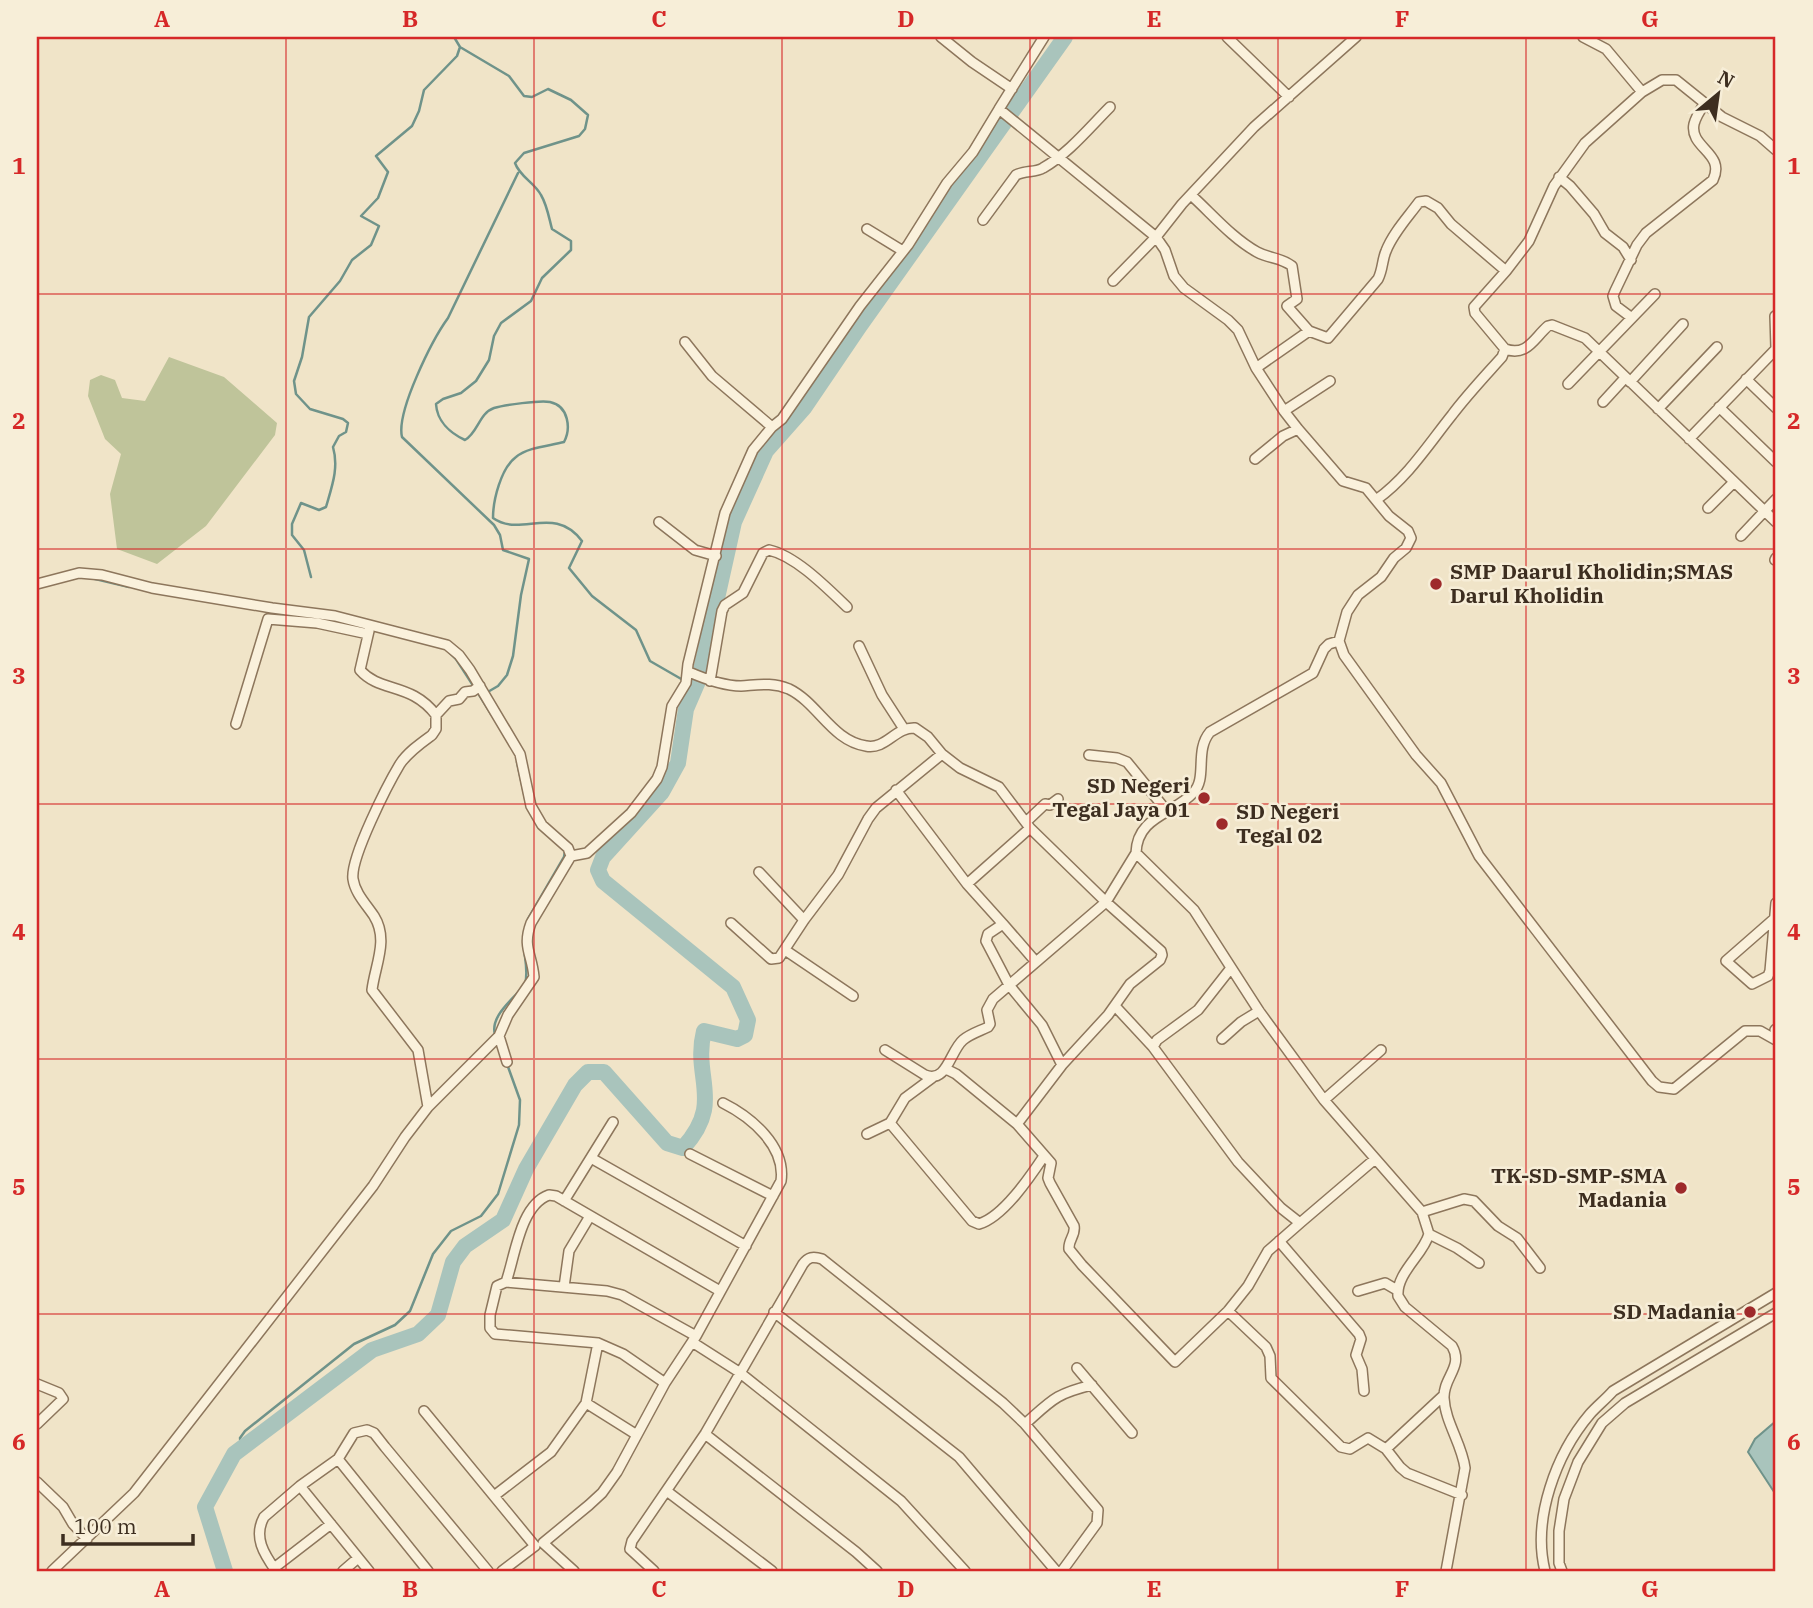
<svg xmlns="http://www.w3.org/2000/svg" width="1813" height="1608" font-family="'IBM Plex Serif',serif">
<style>
.cemetery{fill:#bfc49a}
.water{fill:#a9c4bc;stroke:#6f938a;stroke-width:2}
.lines{fill:none;stroke-linecap:round;stroke-linejoin:round}
.stream{stroke:#6f938a;stroke-width:2.5}
.river{stroke:#a9c4bc;stroke-width:16}
.minor-casing{stroke:#8d765c;stroke-width:12}
.minor{stroke:#faf1dc;stroke-width:9}
.grid{fill:none;stroke:#d62828;stroke-width:2;stroke-opacity:0.55}
.poi-dot{fill:#9e2a2b;stroke:#f7eed8;stroke-width:2.5}
.labels{text-anchor:middle;stroke-width:5;stroke-linejoin:round;paint-order:stroke}
.poi-label{font-size:21px;font-weight:bold;fill:#3d2e20;stroke:#f7eed8;text-anchor:end}
.neatline{fill:none;stroke:#d62828;stroke-width:2.5}
.grid-label{font-size:23px;text-anchor:middle;font-weight:bold;fill:#d62828}
</style>
<rect width="100%" height="100%" fill="#f0e4c8"/>
<path class="cemetery" d="M 169,357 L 224,377 L 277,423 L 275,435 L 206,526 L 157,564 L 117,549 L 110,494 L 121,454 L 105,439 L 88,396 L 90,380 L 101,375 L 115,380 L 122,398 L 145,401 Z"/>
<path class="water" d="M 1776,1421 L 1776,1495 L 1748,1452 L 1755,1439 Z"/>
<g class="lines">
<path class="stream" d="M 454,37 L 460,47 L 509,76 L 524,96 L 532,97 L 548,89 L 571,100 L 588,115 L 585,129 L 579,136 L 524,153 L 515,163 C 520,177 534,182 541,195 C 547,205 549,218 552,229 L 571,241 L 571,250 L 542,278 L 531,301 L 501,323 L 494,336 L 489,360 L 476,381 L 461,393 L 443,399 L 436,404 C 437,421 450,433 465,440 C 478,433 479,413 494,408 C 504,405 540,400 550,402 C 569,406 571,429 564,442 C 549,446 528,447 516,457 C 501,468 493,500 493,518 C 521,538 554,504 582,541 L 569,568 L 592,596 L 636,630 L 650,661 L 683,680
M 311,577 L 304,550 L 292,535 L 292,524 L 301,503 L 319,510 L 326,507 C 332,486 339,468 333,447 L 339,436 L 346,432 L 348,423 L 343,419 L 310,409 L 296,394 L 294,381 L 302,357 L 309,317 L 340,281 L 352,260 L 371,245 L 379,226 L 361,216 L 378,198 L 388,172 L 376,156 L 412,126 L 419,111 L 424,90 L 457,56 L 460,47
M 91,578 L 129,587
M 450,653 L 456,659 L 474,687
M 478,693 L 491,714
M 486,693 L 498,686 L 507,675 L 513,656 L 521,595 L 529,559 L 503,550 L 500,535 L 494,525 L 402,437 C 396,412 432,340 448,318 L 518,173
M 517,762 L 527,807
M 528,919 L 564,857 L 565,851
M 524,932 C 521,950 530,967 525,984
M 495,1035 C 490,1017 510,1002 521,989
M 241,1449 L 240,1438 L 245,1431 L 354,1344 L 395,1325 L 410,1311 L 433,1254 L 451,1231 L 481,1216 L 498,1194 L 519,1125 L 520,1100 L 507,1064"/>
<path class="river" d="M 225,1571 L 205,1507 L 234,1454 L 372,1350 L 418,1334 L 438,1315 L 453,1262 L 465,1246 L 503,1220 L 526,1169 L 575,1085 L 588,1072 L 604,1072 L 667,1143 L 683,1148 C 725,1102 692,1078 704,1031 L 737,1039 L 745,1035 L 748,1020 L 733,987 L 603,881 L 598,870 L 603,857 L 662,792 L 678,763 L 686,709 L 699,679 L 734,522 L 766,451 L 804,408 L 859,327 L 1065,37"/>
<defs>
<path id="minor" d="M 941,37 L 972,62 L 1012,89
M 1227,37 L 1289,97
M 1583,37 L 1606,49 L 1642,92
M 999,109 L 1044,37
M 1776,150 L 1760,136 L 1722,117 L 1676,80 L 1662,80 L 1642,92 L 1585,143 L 1554,186 L 1529,241 L 1506,271 L 1474,307 L 1475,313 L 1505,349 C 1527,357 1534,338 1548,326 L 1552,325 L 1585,338 L 1776,522
M 1559,177 L 1570,186 L 1594,214 L 1605,233 L 1623,247 L 1631,260
M 1191,195 C 1212,214 1232,238 1257,252 C 1270,259 1280,257 1292,266 L 1297,299 L 1287,306 L 1309,331 L 1328,338 L 1378,279 C 1383,269 1382,260 1386,251 C 1393,233 1408,217 1419,202 L 1426,201 L 1438,208 L 1451,224 L 1506,271
M 983,220 L 1016,175 C 1025,170 1035,173 1043,168 C 1069,153 1089,128 1110,107
M 867,229 L 903,251
M 1113,281 L 1156,237 L 1182,204 L 1254,127 L 1356,37
M 1775,316 L 1776,348
M 1632,318 L 1616,306 L 1613,296 L 1615,291 L 1637,245 L 1646,233 L 1713,180 C 1726,153 1689,148 1694,124 C 1696,116 1701,109 1705,103
M 685,342 L 712,376 L 772,427
M 1256,368 L 1309,331
M 1746,379 L 1776,408
M 1630,382 L 1683,324
M 1568,384 L 1655,294
M 1603,402 L 1625,378
M 1719,407 L 1776,462
M 1658,409 L 1717,347
M 1284,411 L 1330,381
M 1689,439 L 1776,349
M 1255,459 L 1283,436 L 1298,429
M 1376,500 C 1408,477 1428,445 1452,415 C 1467,395 1485,376 1502,357 L 1505,349
M 1708,508 L 1734,482
M 659,522 L 695,550 L 716,556
M 1741,536 L 1776,499
M 1775,560 L 1776,558
M 37,584 L 79,573 L 102,575 L 152,588 L 272,608 L 335,616 L 447,645 L 459,655 L 470,670 L 520,754 L 531,806 L 542,825 L 568,848 L 571,856
M 369,631 L 360,670 C 380,693 411,682 436,715 L 449,701 L 459,699 L 465,692 L 473,691 L 480,686
M 1339,641 L 1329,644 L 1324,649 L 1313,673 L 1210,732 C 1194,751 1208,778 1193,793 C 1174,814 1137,816 1136,853 L 1194,910 L 1259,1011 L 1324,1100 L 1422,1212 L 1429,1234 C 1423,1255 1396,1273 1398,1296 L 1405,1307 L 1452,1346 C 1464,1367 1443,1377 1444,1398 C 1445,1422 1462,1444 1465,1468 L 1446,1571
M 859,646 L 882,695 L 904,729
M 689,672 C 705,679 723,686 741,686 C 758,685 772,682 789,689 C 818,703 832,741 866,746 C 886,750 895,727 915,728 L 928,737 L 942,754
M 710,681 L 722,611 L 725,605 L 743,593 L 763,553 L 769,550 C 796,556 827,588 847,607
M 236,724 L 268,619 L 317,623 L 368,634
M 1089,755 L 1117,758 L 1127,762 L 1166,810
M 896,790 L 967,884 L 1003,924 L 988,934 L 986,941 L 1009,985 L 1042,1025 L 1062,1065
M 1026,822 L 1045,804 L 1050,805 L 1058,799
M 759,872 L 804,920
M 967,884 L 1030,828
M 1776,903 L 1770,971 L 1768,976 L 1752,984 L 1726,961 L 1774,919 L 1776,920
M 731,923 L 771,959 L 779,958 L 804,920 L 838,875 L 868,819 L 876,808 L 942,754 L 960,768 L 999,787 L 1030,828 L 1106,902 L 1161,951 L 1162,955 L 1160,960 L 1130,984 L 1108,1015 L 1062,1065 L 1017,1124 L 956,1074 L 946,1069
M 1003,924 L 1036,962
M 785,950 L 853,996
M 1231,968 L 1198,1010 L 1157,1040 L 1153,1047 L 1238,1162 L 1281,1208 L 1300,1223 L 1375,1159
M 1115,1006 L 1153,1047
M 1775,1030 L 1776,1029
M 499,1036 L 507,1062
M 1222,1039 L 1241,1022 L 1259,1011
M 885,1050 L 925,1075 C 947,1084 950,1051 963,1040 C 970,1034 980,1031 988,1027 L 990,1024 L 987,1010 L 993,999 L 1106,902 L 1136,853
M 1324,1100 L 1381,1050
M 428,1107 L 418,1050 L 372,990 C 375,965 389,940 374,916 C 366,904 355,893 353,879 C 350,858 388,784 400,764 C 408,752 421,743 432,735 L 436,729 L 436,715
M 890,1123 L 972,1221 L 979,1224 C 1003,1217 1030,1177 1044,1156
M 1017,1124 L 1051,1163 L 1048,1178 L 1050,1183 L 1074,1226 C 1076,1235 1068,1240 1069,1249 L 1082,1265 L 1175,1362 L 1228,1311 L 1248,1286 L 1268,1251 L 1300,1223
M 867,1134 L 890,1123 L 905,1098 L 932,1078
M 690,1154 L 773,1196
M 591,1158 L 746,1246
M 564,1201 L 613,1122
M 1422,1212 L 1464,1199 L 1474,1201 L 1498,1226 L 1517,1238 L 1540,1268
M 1429,1234 L 1457,1248 L 1479,1263
M 1279,1241 L 1359,1334 L 1361,1339 L 1356,1355 L 1362,1369 L 1364,1391
M 506,1282 C 515,1257 520,1205 549,1195 L 556,1196 L 720,1291
M 564,1287 L 569,1251 L 590,1216
M 1358,1291 L 1385,1283 L 1397,1290
M 1228,1311 L 1266,1347 L 1270,1356 L 1271,1378 L 1341,1447 L 1350,1449 L 1368,1438 L 1386,1449
M 774,1312 L 959,1457 L 1056,1571
M 692,1342 L 739,1372 L 901,1501 L 965,1571
M 598,1343 L 495,1334 L 490,1328 L 490,1315 L 497,1286 L 506,1282 L 607,1291 L 622,1295 L 696,1336
M 1077,1368 L 1132,1433
M 37,1384 L 59,1393 L 63,1399 L 37,1424
M 1444,1395 L 1386,1449 L 1400,1467 L 1407,1473 L 1462,1495
M 424,1411 L 535,1546 L 502,1571
M 1025,1424 C 1052,1400 1055,1394 1092,1385
M 705,1434 L 856,1552 L 877,1571
M 637,1435 L 586,1403 L 598,1343 L 623,1354 L 665,1383
M 338,1459 L 428,1571
M 37,1482 L 63,1507 L 73,1524 L 87,1539
M 300,1486 L 369,1571
M 668,1492 L 772,1571
M 494,1496 L 551,1452 L 586,1403
M 274,1568 L 331,1524
M 52,1571 L 134,1493 L 373,1186 L 405,1137 L 428,1107 L 499,1036 L 508,1015 L 534,977 C 532,954 522,947 531,923 L 571,856 L 587,853 L 631,813 L 657,779 L 662,767 L 672,706 L 686,683 L 688,664 L 725,513 L 753,450 L 772,427 L 782,419 L 860,306 L 908,245 L 947,183 L 973,152 L 999,109 L 1156,237 L 1165,250 L 1174,276 L 1184,288 L 1228,320 L 1238,330 L 1256,368 L 1284,411 L 1298,429 L 1343,481 L 1366,488 L 1389,516 L 1408,531 L 1411,538 L 1406,548 L 1394,558 L 1381,577 L 1358,595 L 1347,612 L 1339,641 L 1344,655 L 1416,755 L 1441,783 L 1479,856 L 1652,1081 L 1659,1087 L 1674,1089 L 1745,1031 L 1760,1031 L 1776,1040
M 276,1571 C 264,1554 253,1537 264,1517 L 300,1486 L 338,1459 L 354,1433 L 367,1430 L 374,1433 L 385,1447 L 488,1571
M 343,1571 L 358,1558
M 574,1571 L 543,1543 L 589,1505 L 602,1493 L 617,1472 L 665,1383 L 696,1336 L 781,1181 C 786,1146 751,1117 723,1103
M 654,1571 L 630,1549 L 632,1541 L 705,1434 L 803,1264 C 808,1257 813,1256 822,1259 L 1003,1403 L 1025,1424 L 1098,1510 L 1097,1523 L 1062,1571
M 1545,1571 C 1532,1519 1556,1454 1590,1414 C 1597,1406 1606,1399 1613,1391 L 1776,1293
M 1562,1571 L 1559,1563 L 1559,1531 L 1564,1499 L 1578,1462 L 1602,1423 L 1625,1403 L 1776,1313"/>
</defs>
<use href="#minor" class="minor-casing"/>
<use href="#minor" class="minor"/>
</g>
<path class="grid" d="M 286,37 L 286,1571M 534,37 L 534,1571M 782,37 L 782,1571M 1030,37 L 1030,1571M 1278,37 L 1278,1571M 1526,37 L 1526,1571M 37,294 L 1776,294M 37,549 L 1776,549M 37,804 L 1776,804M 37,1059 L 1776,1059M 37,1314 L 1776,1314"/>
<g class="poi-dot">
<circle cx="1436" cy="584" r="7"/>
<circle cx="1204" cy="798" r="7"/>
<circle cx="1222" cy="824" r="7"/>
<circle cx="1681" cy="1188" r="7"/>
<circle cx="1750" cy="1312" r="7"/>
</g>
<g class="labels">
<g class="poi-label">
<text x="1450" y="579" text-anchor="start">SMP Daarul Kholidin;SMAS<tspan x="1450" dy="24">Darul Kholidin</tspan></text>
<text x="1190" y="793">SD Negeri<tspan x="1190" dy="24">Tegal Jaya 01</tspan></text>
<text x="1236" y="819" text-anchor="start">SD Negeri<tspan x="1236" dy="24">Tegal 02</tspan></text>
<text x="1667" y="1183">TK-SD-SMP-SMA<tspan x="1667" dy="24">Madania</tspan></text>
<text x="1736" y="1319">SD Madania</text>
</g>
</g>
<rect width="1813" height="1608" fill="none" stroke="#f7eed8" stroke-width="77"/>
<g transform="translate(1718 94) rotate(29)" stroke="#f7eed8" stroke-width="5" paint-order="stroke">
<path d="M0-5L12 26L0 18L-12 26Z" fill="#3d2e20"/>
<text y="-10" font-size="19" font-weight="bold" text-anchor="middle" fill="#3d2e20">N</text>
</g>
<path d="M63 1534v10h130v-10" fill="none" stroke="#3d2e20" stroke-width="3.5"/>
<text x="74" y="1534" font-size="21" fill="#3d2e20" stroke="#f7eed8" stroke-width="5" paint-order="stroke">100 m</text>
<rect x="38" y="38" width="1736" height="1532" class="neatline"/>
<g class="grid-label">
<text x="162" y="27">A</text>
<text x="410" y="27">B</text>
<text x="659" y="27">C</text>
<text x="906" y="27">D</text>
<text x="1154" y="27">E</text>
<text x="1402" y="27">F</text>
<text x="1650" y="27">G</text>
<text x="19" y="174">1</text>
<text x="1794" y="174">1</text>
<text x="19" y="429">2</text>
<text x="1794" y="429">2</text>
<text x="19" y="684">3</text>
<text x="1794" y="684">3</text>
<text x="19" y="940">4</text>
<text x="1794" y="940">4</text>
<text x="19" y="1195">5</text>
<text x="1794" y="1195">5</text>
<text x="19" y="1450">6</text>
<text x="1794" y="1450">6</text>
<text x="162" y="1597">A</text>
<text x="410" y="1597">B</text>
<text x="659" y="1597">C</text>
<text x="906" y="1597">D</text>
<text x="1154" y="1597">E</text>
<text x="1402" y="1597">F</text>
<text x="1650" y="1597">G</text>
</g>
</svg>
